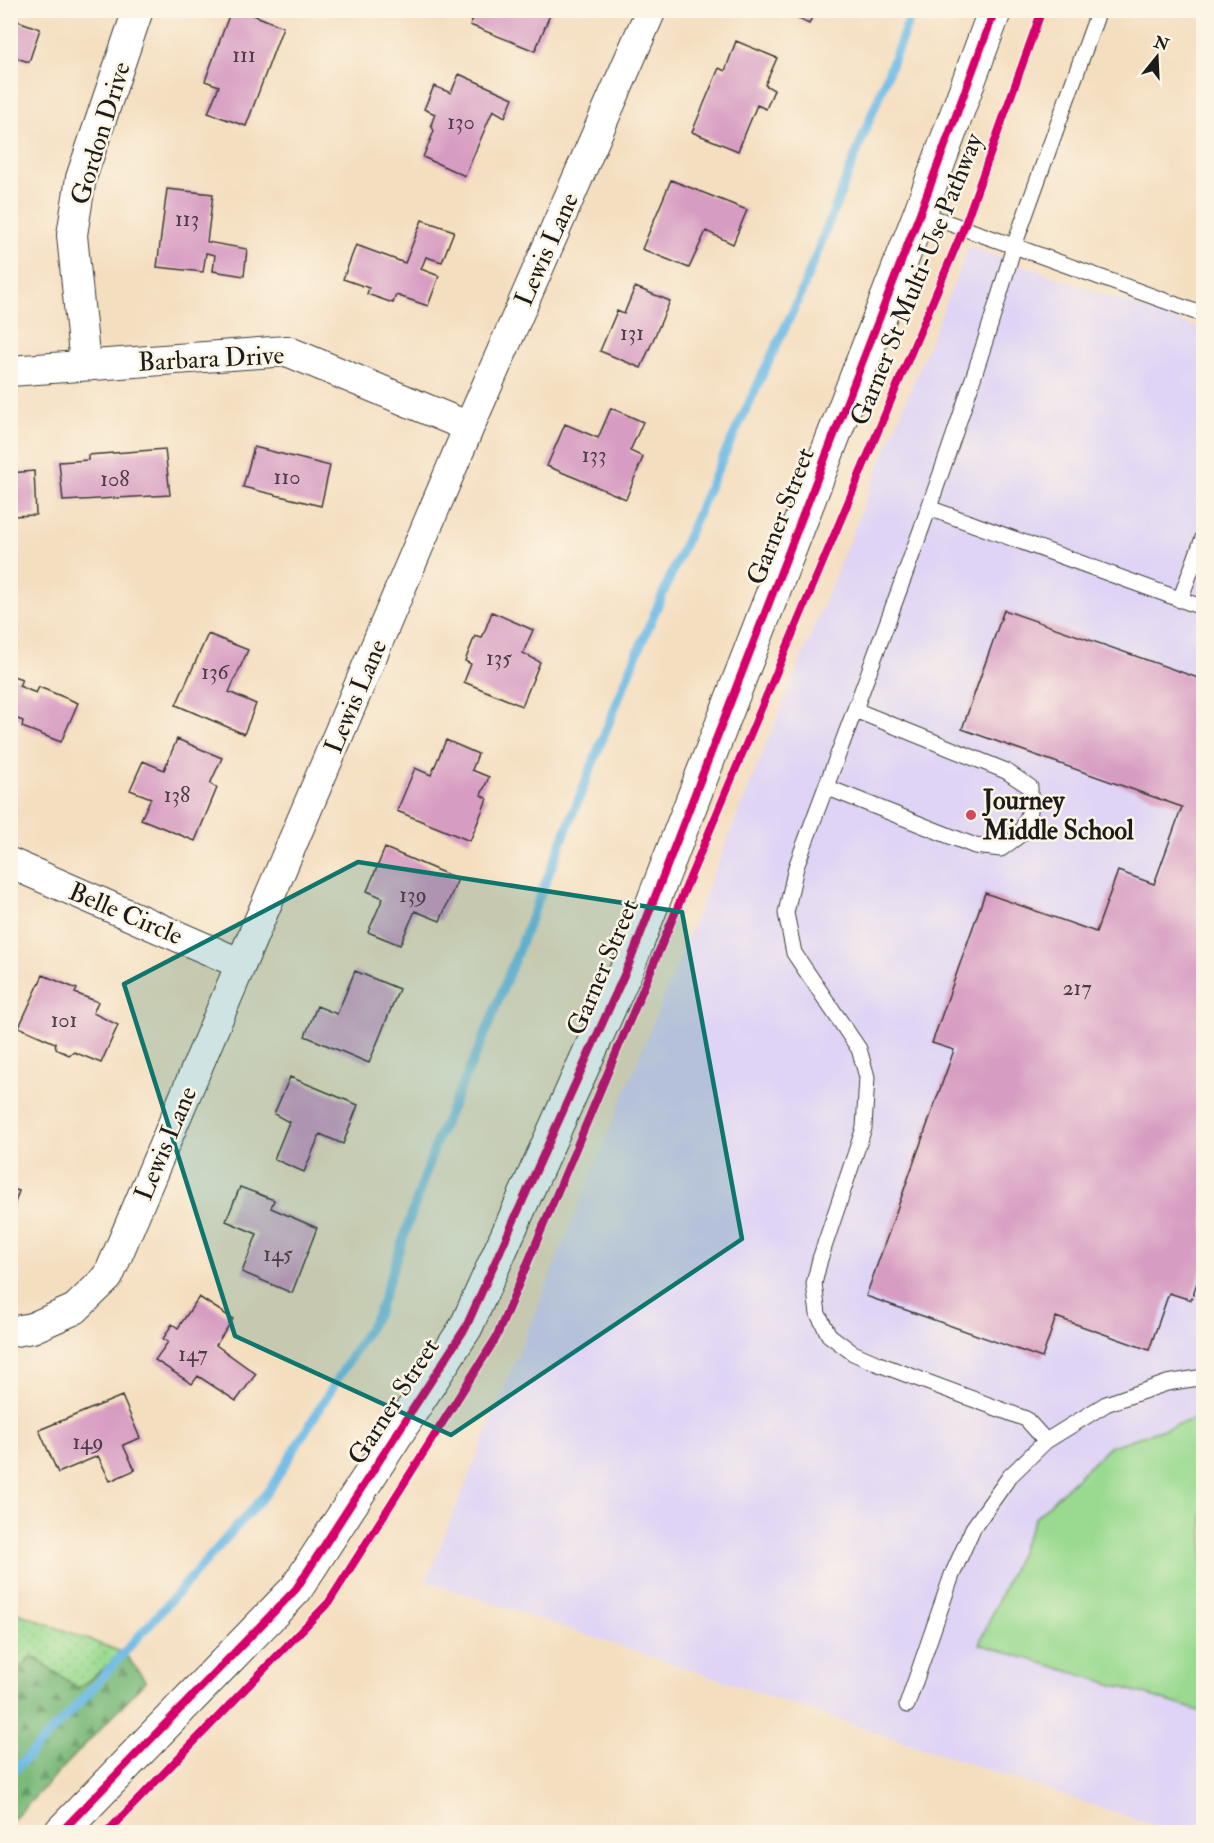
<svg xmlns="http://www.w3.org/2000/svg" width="1214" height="1843" font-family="'IM FELL Double Pica',serif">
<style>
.built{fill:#dfd4f5}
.grass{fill:url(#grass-dots);stroke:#5b7b56;stroke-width:1.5}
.forest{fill:url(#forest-firs);stroke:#4c6b4b;stroke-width:1.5}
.garden{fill:#9ada90;stroke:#5b7b56;stroke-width:1.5}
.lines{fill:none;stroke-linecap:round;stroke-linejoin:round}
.stream{stroke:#6bb9e5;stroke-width:9}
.building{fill:#d79cc2}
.lane-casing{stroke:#3c3935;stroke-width:17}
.street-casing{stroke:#3c3935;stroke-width:32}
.secondary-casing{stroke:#3c3935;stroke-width:35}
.lane{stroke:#fff;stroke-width:15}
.street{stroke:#fff;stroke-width:30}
.secondary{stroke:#fff;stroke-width:33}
.cycleway-casing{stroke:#fcf5e5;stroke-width:11}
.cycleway{stroke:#d6006c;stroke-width:8}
.marked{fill:#0f766e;fill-opacity:0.2;stroke:#0f766e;stroke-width:4.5;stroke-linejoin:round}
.poi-dot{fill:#d1495b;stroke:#fcf5e5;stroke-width:2}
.labels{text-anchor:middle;stroke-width:5;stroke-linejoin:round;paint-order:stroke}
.number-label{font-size:22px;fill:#4b3c46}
.street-label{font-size:26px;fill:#1c1c1c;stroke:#fcf5e5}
.poi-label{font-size:26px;font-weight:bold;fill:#1c1c1c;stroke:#fcf5e5;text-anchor:start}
</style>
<defs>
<pattern id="grass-dots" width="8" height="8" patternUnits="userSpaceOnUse" patternTransform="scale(1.5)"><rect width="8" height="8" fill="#9ada90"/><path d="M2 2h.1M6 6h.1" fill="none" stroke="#84ba7c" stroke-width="1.8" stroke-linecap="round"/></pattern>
<pattern id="forest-firs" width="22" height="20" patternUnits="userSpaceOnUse" patternTransform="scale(1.5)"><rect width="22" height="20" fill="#7bba7a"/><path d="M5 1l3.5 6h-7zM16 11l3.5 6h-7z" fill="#649663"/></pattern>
</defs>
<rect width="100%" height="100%" fill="#fcf5e5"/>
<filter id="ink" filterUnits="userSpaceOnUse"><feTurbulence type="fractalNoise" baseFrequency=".0167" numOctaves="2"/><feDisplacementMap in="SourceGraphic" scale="12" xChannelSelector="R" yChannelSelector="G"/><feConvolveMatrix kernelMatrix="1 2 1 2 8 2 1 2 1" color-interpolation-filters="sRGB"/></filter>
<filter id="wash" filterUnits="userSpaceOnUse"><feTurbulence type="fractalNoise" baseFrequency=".008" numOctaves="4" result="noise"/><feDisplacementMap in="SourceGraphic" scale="24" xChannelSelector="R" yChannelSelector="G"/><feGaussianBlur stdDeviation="1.35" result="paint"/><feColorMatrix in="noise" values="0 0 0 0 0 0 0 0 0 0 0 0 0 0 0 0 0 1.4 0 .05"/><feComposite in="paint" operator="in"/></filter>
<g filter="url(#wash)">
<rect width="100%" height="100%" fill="#f4dec0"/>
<path class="built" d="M 969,246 L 1203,330 L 1203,1832 L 1173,1832 L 426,1581 Z"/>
<path class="grass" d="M 10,1610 L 124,1653 L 78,1688 L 32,1656 L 11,1678 Z"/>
<path class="forest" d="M 125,1654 L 146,1681 L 11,1822 L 11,1678 L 32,1656 L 78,1688 Z"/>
<path class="garden" d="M 1203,1416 L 1203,1712 L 979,1644 L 1035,1518 L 1109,1447 Z"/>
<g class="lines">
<path class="stream" d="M 10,1775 L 81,1701 L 270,1489 L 378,1313 L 437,1140 L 483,1039 L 632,665 L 711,483 L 799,298 L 913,10"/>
</g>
<g id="blocks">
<path class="building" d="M 231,10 L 241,10 L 283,27 L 246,126 L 208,113 L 219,86 L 205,81 Z
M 477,10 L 552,10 L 535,51 L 470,25 Z
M 781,10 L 815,10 L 809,24 Z
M 10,18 L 40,29 L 29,62 L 10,56 Z
M 736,41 L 777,58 L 765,85 L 774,90 L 766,109 L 757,105 L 738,151 L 692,132 L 719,68 L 725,71 Z
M 459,74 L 513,98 L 505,117 L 493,110 L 465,176 L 423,157 L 434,131 L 431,125 L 435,114 L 424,109 L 434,86 L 451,93 Z
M 671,180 L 747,210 L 733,244 L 706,231 L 689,268 L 642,249 Z
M 167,189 L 213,194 L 207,242 L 247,249 L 244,276 L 213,271 L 215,255 L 206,253 L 203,272 L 157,267 Z
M 422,220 L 454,231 L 442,262 L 426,257 L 421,269 L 439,276 L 428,306 L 396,295 L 393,303 L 367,294 L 369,288 L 343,279 L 356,245 L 405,263 Z
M 635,287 L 670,301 L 641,368 L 600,351 L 617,311 L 624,314 Z
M 611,408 L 643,422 L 630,451 L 643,457 L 626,499 L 547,466 L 565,424 L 598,438 Z
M 254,447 L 330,466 L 321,506 L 243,487 Z
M 165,449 L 170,495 L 63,501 L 59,462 L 88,460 L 88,455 Z
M 34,471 L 36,515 L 10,516 L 10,473 Z
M 1004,610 L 1204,680 L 1204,1263 L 1191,1300 L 1169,1293 L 1149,1350 L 1056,1317 L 1042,1358 L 866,1296 L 954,1050 L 932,1043 L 985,893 L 1096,932 L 1118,871 L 1154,884 L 1182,807 L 962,729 Z
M 492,612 L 533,630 L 523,653 L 540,662 L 522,706 L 464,682 L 471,664 L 465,661 L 475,636 L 482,638 Z
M 208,634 L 248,650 L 229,692 L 256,704 L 244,734 L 176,705 Z
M 10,675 L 22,679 L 19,686 L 36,693 L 39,687 L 78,703 L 61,742 L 22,727 L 23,721 L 10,716 Z
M 177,739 L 222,758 L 210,784 L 217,788 L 195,841 L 141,819 L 151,798 L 130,790 L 143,761 L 164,770 Z
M 446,740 L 478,754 L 472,770 L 489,777 L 481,795 L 487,799 L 470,841 L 397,811 L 415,768 L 431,775 Z
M 385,848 L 458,879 L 440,921 L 415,911 L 400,945 L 368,932 L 383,898 L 367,891 Z
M 355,971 L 399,989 L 369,1063 L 305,1036 L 317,1006 L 337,1014 Z
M 43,975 L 77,989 L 75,993 L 98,1002 L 93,1013 L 118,1025 L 101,1063 L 74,1052 L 69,1055 L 56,1049 L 55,1043 L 19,1027 Z
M 290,1077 L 358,1105 L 343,1144 L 320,1134 L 304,1172 L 274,1159 L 289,1122 L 274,1114 Z
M 240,1187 L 274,1200 L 271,1208 L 317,1228 L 292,1293 L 242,1272 L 257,1234 L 226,1221 Z
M 10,1188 L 19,1191 L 11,1214 L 10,1214 Z
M 199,1297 L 233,1319 L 216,1345 L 256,1374 L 236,1401 L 198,1376 L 192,1384 L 155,1360 L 168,1342 L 163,1339 L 172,1324 L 178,1328 Z
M 122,1396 L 140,1438 L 123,1445 L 135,1470 L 110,1481 L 98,1456 L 58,1473 L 39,1430 Z"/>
</g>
</g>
<g filter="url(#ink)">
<use href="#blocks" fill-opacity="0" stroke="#3c3935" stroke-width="1.5"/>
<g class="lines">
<defs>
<path id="lane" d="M 1099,10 L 1014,246 L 1204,315
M 920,213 L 1014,246 C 953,457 872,662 796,867 L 786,913 L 794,953 L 859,1049 L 867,1077 L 864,1128 L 820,1259 L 814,1284 L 818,1314 L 829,1335 L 853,1353 L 876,1363 L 1026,1419 L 1046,1441
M 929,508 L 1204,608
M 1180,600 L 1204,535
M 826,787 L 975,846 L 1001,849 L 1020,835 L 1030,811 L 1030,787 L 1006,771 L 855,710
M 907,1705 L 952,1575 L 973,1528 L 1010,1476 L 1046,1441 L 1106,1404 L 1167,1383 L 1204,1377"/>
<path id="street" d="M 85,365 L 72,235 L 81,178 L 138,10
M 10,371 L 287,351 L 469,427
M 10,863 L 241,964
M 10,1332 L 32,1328 L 75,1309 L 108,1277 L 469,427 L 651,10"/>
<path id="secondary" d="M 61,1832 L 296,1589 L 466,1327 L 629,964 L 920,213 L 995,10"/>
</defs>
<use href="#lane" class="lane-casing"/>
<use href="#street" class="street-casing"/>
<use href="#secondary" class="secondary-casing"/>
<use href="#lane" class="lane"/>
<use href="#street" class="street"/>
<use href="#secondary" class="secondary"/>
<defs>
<path id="cycleway" d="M 61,1832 L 296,1589 L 466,1327 L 629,964 L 920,213 L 995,10
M 107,1832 L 329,1602 L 496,1338 L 964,227 L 1042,10"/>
</defs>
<use href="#cycleway" class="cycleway-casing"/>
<use href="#cycleway" class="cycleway"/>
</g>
</g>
<path class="marked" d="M 358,862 L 682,912 L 742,1239 L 451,1435 L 235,1336 L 124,984 Z"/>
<circle class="poi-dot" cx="971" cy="815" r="6"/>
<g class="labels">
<g class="number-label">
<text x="244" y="62">111</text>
<text x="461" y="129">130</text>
<text x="187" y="226">113</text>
<text x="632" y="340">131</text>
<text x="594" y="462">133</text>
<text x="287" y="484">110</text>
<text x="115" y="486">108</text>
<text x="499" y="665">135</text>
<text x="215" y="679">136</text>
<text x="177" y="802">138</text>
<text x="413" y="902">139</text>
<text x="1077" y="995">217</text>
<text x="64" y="1027">101</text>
<text x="278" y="1261">145</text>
<text x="193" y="1361">147</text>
<text x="88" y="1449">149</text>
</g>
<g class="street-label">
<text transform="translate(100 133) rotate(-73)" y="9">Gordon Drive</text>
<text transform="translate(546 249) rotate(-66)" y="9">Lewis Lane</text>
<text transform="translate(916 279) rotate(-68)" y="9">Garner St Multi-Use Pathway</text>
<text transform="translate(211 358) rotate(-3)" y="9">Barbara Drive</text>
<text transform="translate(780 516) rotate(-69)" y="9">Garner Street</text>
<text transform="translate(355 696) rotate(-67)" y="9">Lewis Lane</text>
<text transform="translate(126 913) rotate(23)" y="9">Belle Circle</text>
<text transform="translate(602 967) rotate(-67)" y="9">Garner Street</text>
<text transform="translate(165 1143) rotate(-67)" y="9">Lewis Lane</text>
<text transform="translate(393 1401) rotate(-57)" y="9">Garner Street</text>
</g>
<g class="poi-label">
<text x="983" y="809">Journey<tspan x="983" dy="30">Middle School</tspan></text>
</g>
</g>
<rect width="1214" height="1843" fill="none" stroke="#fcf5e5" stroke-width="36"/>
<g transform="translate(1157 57) rotate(18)" stroke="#fcf5e5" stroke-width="4.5" paint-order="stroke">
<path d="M0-4.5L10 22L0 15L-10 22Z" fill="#1c1c1c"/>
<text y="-9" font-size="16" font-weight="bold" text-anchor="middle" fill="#1c1c1c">N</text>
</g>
</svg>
